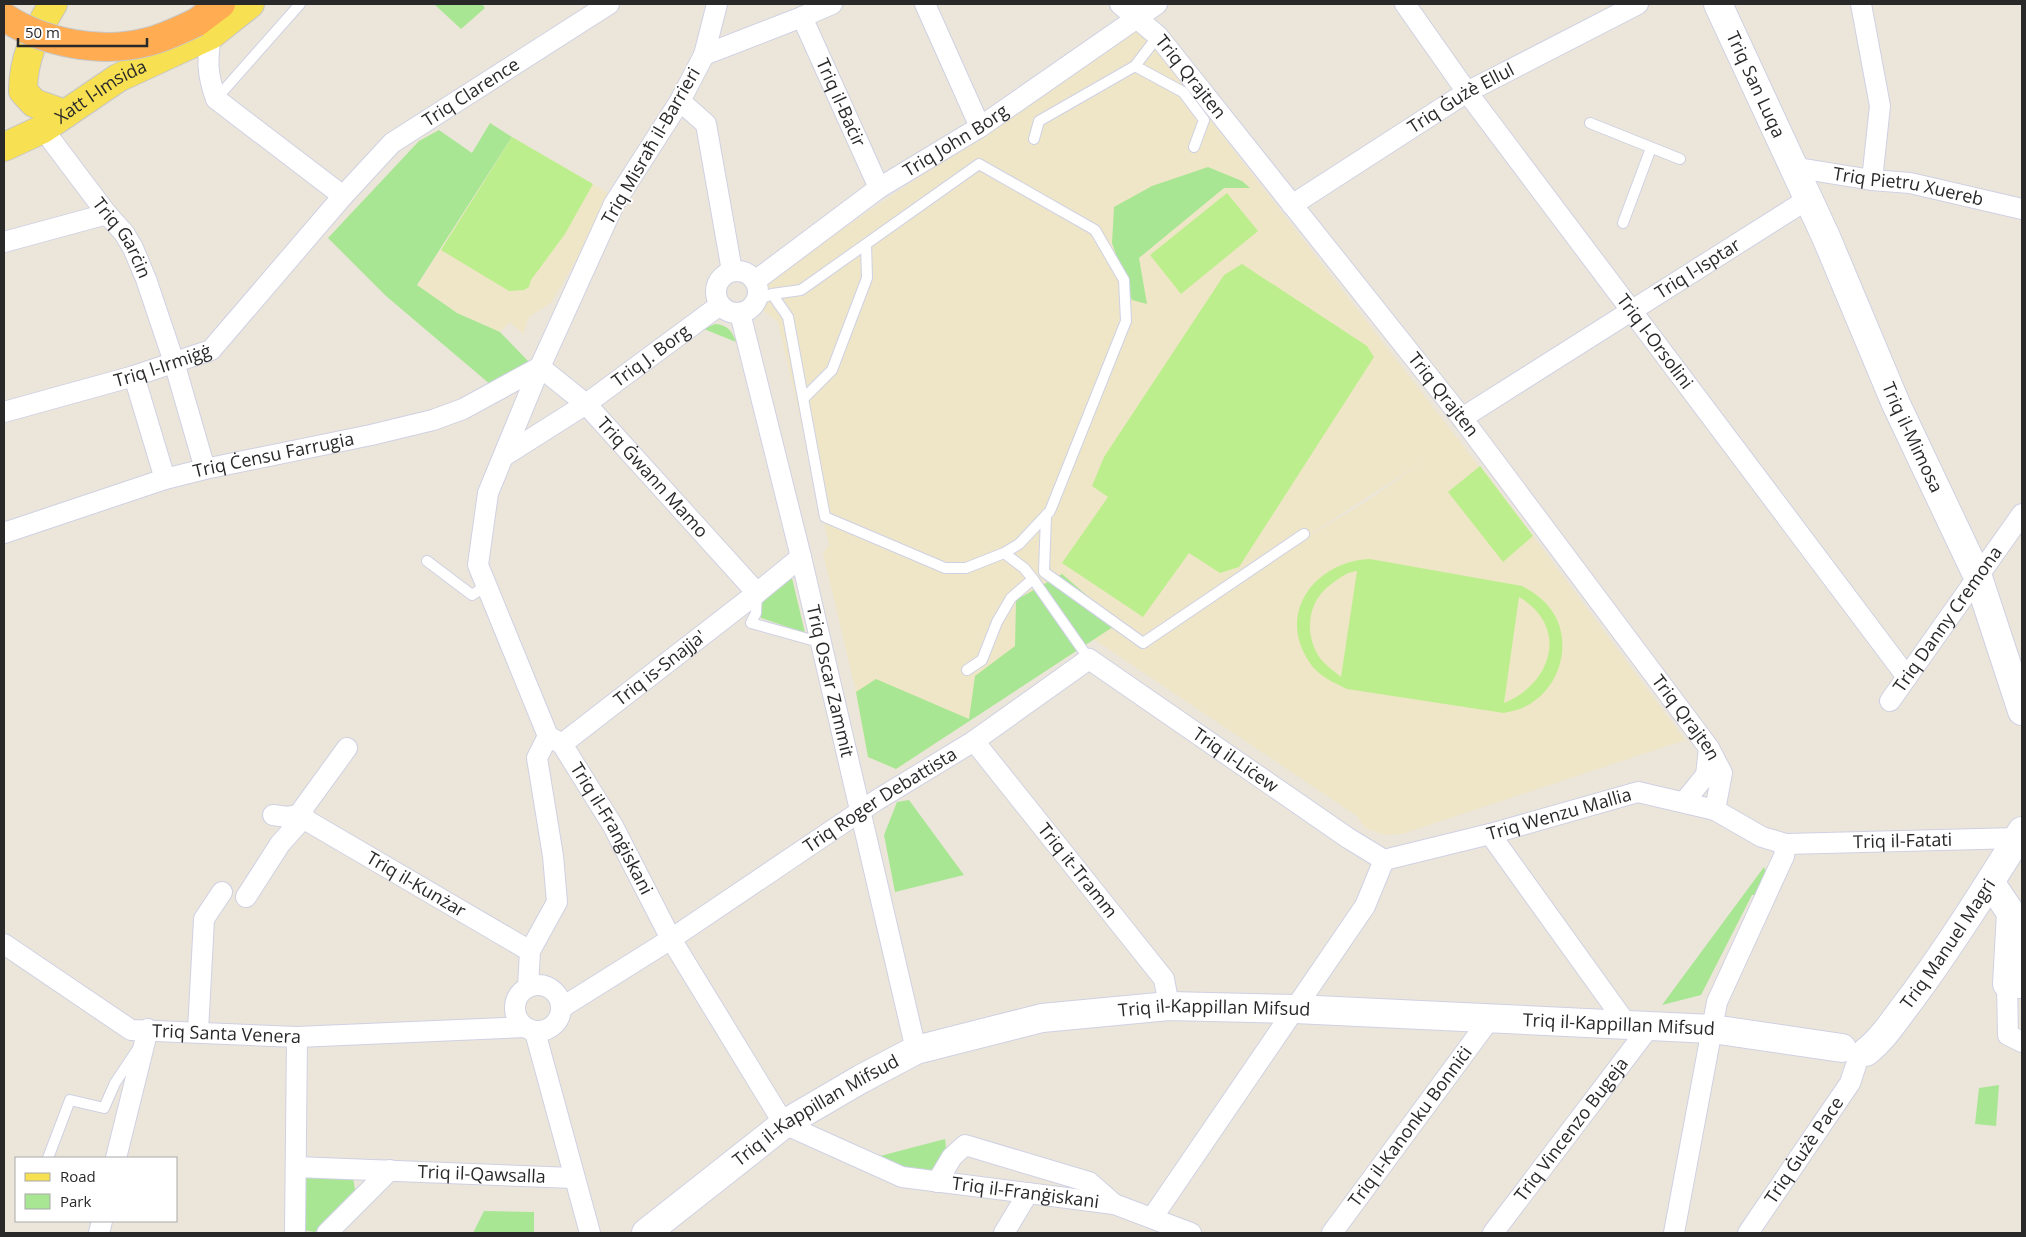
<svg xmlns="http://www.w3.org/2000/svg" width="2026" height="1237" font-family="'Open Sans',sans-serif">
<style>
.education{fill:#efe6c8;fill-rule:evenodd}
.green{fill:#a8e693}
.pitch{fill:#bdee8d;fill-rule:evenodd}
.lines{fill:none;stroke-linecap:round;stroke-linejoin:round}
.lane-casing{stroke:#cfd1e3;stroke-width:12}
.street-casing{stroke:#cfd1e3;stroke-width:22}
.secondary-casing{stroke:#cfd1e3;stroke-width:30}
.primary-casing{stroke:#c7c7c7;stroke-width:30}
.highway-casing{stroke:#c7c7c7;stroke-width:30}
.lane{stroke:#fff;stroke-width:10}
.street{stroke:#fff;stroke-width:20}
.secondary{stroke:#fff;stroke-width:28}
.primary{stroke:#f8e053;stroke-width:28}
.highway{stroke:#ffac52;stroke-width:28}
.highway-bridge-casing{stroke:#c7c7c7;stroke-width:30;stroke-linecap:butt}
.highway-bridge{stroke:#ffac52;stroke-width:28}
.labels{text-anchor:middle;stroke-width:4;stroke-linejoin:round;paint-order:stroke}
.street-label{font-size:18px;fill:#292929;stroke:#fff}
</style>
<rect width="100%" height="100%" fill="#ece6da"/>
<path class="education" d="M 1139,28 L 1533,536 L 1685,740 L 1402,834 L 1384,835 L 1365,828 L 1357,816 L 1092,638 L 896,769 L 868,757 L 856,692 L 823,553 L 829,545 L 778,322 L 760,308 L 763,283 ZM 1423,461 L 1369,500 L 1309,536 L 1309,535 Z
M 512,137 L 614,196 L 551,303 L 529,317 L 523,334 L 510,322 L 500,332 L 457,313 L 417,286 Z"/>
<path class="green" d="M 434,4 L 482,4 L 485,8 L 461,29 Z
M 490,123 L 512,137 L 417,285 L 457,313 L 500,332 L 530,363 L 491,385 L 386,296 L 328,238 L 419,141 L 439,130 L 472,153 Z
M 1208,167 L 1242,181 L 1250,188 L 1224,188 L 1139,258 L 1147,304 L 1132,300 L 1112,243 L 1114,207 L 1152,186 Z
M 715,324 C 728,325 732,331 736,342 L 704,329 Z
M 1062,574 L 1119,623 L 896,769 L 868,757 L 856,692 L 876,679 L 969,719 L 975,676 L 1015,646 L 1016,600 Z
M 792,578 L 805,633 L 761,618 L 759,605 Z
M 909,800 L 964,875 L 895,892 L 884,835 L 897,802 Z
M 1764,867 L 1768,878 L 1757,895 L 1752,895 L 1701,995 L 1662,1005 Z
M 1999,1085 L 1996,1126 L 1975,1124 L 1979,1088 Z
M 945,1139 L 947,1156 L 936,1177 L 886,1167 L 880,1156 Z
M 305,1174 L 353,1177 L 355,1190 L 315,1232 L 303,1230 Z
M 484,1211 L 534,1212 L 534,1233 L 473,1233 Z"/>
<path class="pitch" d="M 512,137 L 593,184 L 565,234 L 531,280 L 529,287 L 524,290 L 509,291 L 441,250 Z
M 1227,193 L 1258,231 L 1181,294 L 1150,255 Z
M 1242,264 L 1367,346 L 1374,357 L 1239,567 L 1220,573 L 1189,553 L 1143,617 L 1062,563 L 1108,497 L 1092,486 L 1104,457 L 1224,275 Z
M 1480,466 L 1533,536 L 1503,562 L 1448,492 Z
M 1370,559 L 1522,586 C 1533,592 1542,598 1549,607 C 1575,638 1561,689 1526,706 C 1520,710 1511,711 1504,713 L 1347,689 C 1333,682 1318,676 1310,663 C 1275,613 1316,561 1370,559 ZM 1357,571 L 1341,677 C 1334,671 1325,665 1320,658 C 1304,635 1307,602 1330,585 C 1338,579 1346,572 1357,571 ZM 1519,597 C 1569,626 1553,683 1504,703 Z"/>
<g class="lines">
<defs>
<path id="lane" d="M 1135,66 L 1183,92 L 1204,120 L 1194,147
M 216,99 L 300,4
M 1590,123 L 1680,159
M 1034,139 L 1039,121 L 1135,66 L 1158,36
M 1623,223 L 1651,148
M 757,300 L 772,294 L 801,290 L 979,164 L 1095,230 L 1124,280 L 1126,321 L 1050,511 L 1019,544 L 1004,553 L 966,568 L 945,568 L 825,517 L 788,317 L 772,294
M 803,399 L 832,370 L 867,278 L 866,244
M 1046,515 L 1044,572 L 1143,643 L 1304,534
M 1004,553 L 1024,568 L 1033,579 L 1089,659
M 427,561 L 472,595 L 486,586
M 757,593 L 756,613 L 751,623 L 819,642
M 967,670 L 982,660 L 997,622 L 1011,598 L 1033,579
M 48,1158 L 70,1100 L 104,1108 L 115,1083 L 137,1050"/>
<g id="street">
<path id="s1" d="M 717,4 L 704,55 L 680,101 L 614,204 L 540,367 L 488,493 L 478,565 L 548,736 L 562,744 L 613,826 L 671,939 L 784,1124 L 902,1177 L 1114,1204 L 1191,1233"/>
<path d="M 925,4 L 980,127"/>
<path id="s2" d="M 1120,4 L 1158,36 L 1462,418 L 1709,748 L 1722,773 L 1715,810"/>
<path id="s3" d="M 1405,4 L 1467,92 L 1907,677"/>
<path d="M 1861,4 L 1880,106 L 1872,180"/>
<path id="s4" d="M 802,17 L 879,188"/>
<path d="M 211,35 C 207,61 207,74 216,99 L 343,196"/>
<path d="M 704,55 L 802,17 L 832,4"/>
<path d="M 680,101 L 706,124 L 732,271"/>
<path id="s5" d="M 43,129 L 107,214 L 124,233 L 133,248 L 146,279 L 174,362 L 205,469"/>
<path id="s6" d="M 1792,167 L 1872,180 L 1910,183 L 2022,209"/>
<path id="s7" d="M 1292,205 L 1467,92 L 1638,4"/>
<path d="M 4,242 L 107,214"/>
<circle cx="737" cy="292" r="21"/>
<path id="s8" d="M 755,281 L 879,188 L 980,127 L 1157,4"/>
<path id="s9" d="M 740,313 L 801,557 L 916,1050"/>
<path id="s10" d="M 540,367 L 586,404 L 757,593"/>
<path d="M 134,376 L 165,479"/>
<path id="s11" d="M 4,412 L 134,376 L 211,350 L 343,196 L 392,143 L 609,4"/>
<path id="s12" d="M 1462,418 L 1808,199"/>
<path id="s13" d="M 504,456 L 586,404 L 720,305"/>
<path id="s14" d="M 4,533 L 165,479 L 205,469 L 371,435 L 433,420 L 463,409 L 540,367"/>
<path id="s15" d="M 1890,701 L 2022,514"/>
<path id="s16" d="M 974,741 L 1164,979 L 1169,1006"/>
<path id="s17" d="M 562,744 L 757,593 L 801,557"/>
<path id="s18" d="M 347,748 L 302,810 L 306,820 L 530,951"/>
<path d="M 1684,802 L 1706,775 L 1709,748"/>
<path d="M 273,815 L 287,817 L 302,814"/>
<path d="M 1490,834 L 1628,1026"/>
<path id="s19" d="M 1384,860 L 1490,834 L 1638,792 L 1715,810 L 1762,837 L 1786,844 L 2018,838"/>
<path d="M 246,897 L 280,844 L 304,817"/>
<path id="s20" d="M 4,944 L 131,1030 L 297,1037 L 525,1027"/>
<path d="M 2007,984 L 2008,1035 L 2022,1042"/>
<circle cx="538" cy="1008" r="23"/>
<path d="M 528,987 L 530,951 L 557,902 L 553,856 L 537,758 L 548,736"/>
<path id="s21" d="M 561,1008 L 671,939 L 877,800 L 974,741 L 1089,659 L 1348,838 L 1384,860"/>
<path d="M 198,1031 L 204,919 L 222,892"/>
<path d="M 535,1032 L 590,1233"/>
<path d="M 116,1158 L 148,1029"/>
<path id="s22" d="M 296,1167 L 573,1178"/>
<path d="M 937,1182 L 952,1157 L 965,1145 L 1089,1182 L 1114,1204"/>
<path d="M 1152,1218 L 1365,906 L 1384,860"/>
<path d="M 99,1233 L 102,1221"/>
<path d="M 295,1233 L 297,1037"/>
<path d="M 327,1233 L 390,1170"/>
<path d="M 1004,1233 L 1028,1193"/>
<path id="s23" d="M 1332,1233 L 1489,1020"/>
<path id="s24" d="M 1493,1233 L 1650,1026"/>
<path d="M 1674,1233 L 1717,1002 L 1784,856 L 1786,844"/>
<path id="s25" d="M 1748,1233 L 1850,1083 L 1856,1065"/>
</g>
<g id="secondary">
<path id="s26" d="M 1718,4 L 1826,237 L 1896,404 L 1978,577 L 2022,711"/>
<path d="M 1990,882 L 2011,913 L 2007,984 L 2022,984"/>
<path id="s27" d="M 1866,1052 C 1885,1037 1898,1015 1913,996 C 1952,943 1987,887 2022,831"/>
<path id="s28" d="M 646,1233 L 784,1124 L 861,1079 L 916,1050 L 1042,1018 L 1169,1006 L 1295,1009 L 1712,1029 L 1842,1048"/>
</g>
<g id="primary">
<path d="M 53,4 C 36,32 23,58 23,91 L 34,103 L 65,114"/>
<path id="s29" d="M 4,147 L 43,129 L 118,78 L 211,35 L 250,4"/>
</g>
<path id="highway" d="M 197,22 L 221,4"/>
</defs>
<use href="#lane" class="lane-casing"/>
<use href="#street" class="street-casing"/>
<use href="#secondary" class="secondary-casing"/>
<use href="#primary" class="primary-casing"/>
<use href="#highway" class="highway-casing"/>
<use href="#lane" class="lane"/>
<use href="#street" class="street"/>
<use href="#secondary" class="secondary"/>
<use href="#primary" class="primary"/>
<use href="#highway" class="highway"/>
<defs>
<path id="highway-bridge" d="M 4,17 C 43,43 101,54 147,42 C 164,38 180,30 197,22"/>
</defs>
<use href="#highway-bridge" class="highway-bridge-casing"/>
<use href="#highway-bridge" class="highway-bridge"/>
</g>
<g class="labels">
<g class="street-label">
<text dy="6" stroke="none"><textPath href="#s2" startOffset="102">Triq Qrajten</textPath></text>
<text dy="6" stroke="none"><textPath href="#s26" startOffset="89">Triq San Luqa</textPath></text>
<text dy="6" stroke="none"><textPath href="#s29" startOffset="112">Xatt l-Imsida</textPath></text>
<text dy="6" stroke="none"><textPath href="#s11" startOffset="585">Triq Clarence</textPath></text>
<text dy="6" stroke="none"><textPath href="#s7" startOffset="200">Triq Ġużè Ellul</textPath></text>
<text dy="6" stroke="none"><textPath href="#s4" startOffset="94">Triq il-Baċir</textPath></text>
<text dy="6" stroke="none"><textPath href="#s8" startOffset="245">Triq John Borg</textPath></text>
<text transform="translate(651 146) rotate(-60)" y="6">Triq Misraħ il-Barrieri</text>
<text dy="6" stroke="none"><textPath href="#s6" startOffset="118">Triq Pietru Xuereb</textPath></text>
<text dy="6" stroke="none"><textPath href="#s5" startOffset="135">Triq Garċin</textPath></text>
<text dy="6" stroke="none"><textPath href="#s12" startOffset="279">Triq l-Isptar</textPath></text>
<text dy="6" stroke="none"><textPath href="#s3" startOffset="420">Triq l-Orsolini</textPath></text>
<text dy="6" stroke="none"><textPath href="#s13" startOffset="178">Triq J. Borg</textPath></text>
<text dy="6" stroke="none"><textPath href="#s11" startOffset="165">Triq l-Irmiġġ</textPath></text>
<text dy="6" stroke="none"><textPath href="#s2" startOffset="508">Triq Qrajten</textPath></text>
<text dy="6" stroke="none"><textPath href="#s26" startOffset="475">Triq il-Mimosa</textPath></text>
<text dy="6" stroke="none"><textPath href="#s14" startOffset="281">Triq Ċensu Farrugia</textPath></text>
<text dy="6" stroke="none"><textPath href="#s10" startOffset="158">Triq Ġwann Mamo</textPath></text>
<text dy="6" stroke="none"><textPath href="#s15" startOffset="100">Triq Danny Cremona</textPath></text>
<text dy="6" stroke="none"><textPath href="#s17" startOffset="124">Triq is-Snajja'</textPath></text>
<text dy="6" stroke="none"><textPath href="#s9" startOffset="379">Triq Oscar Zammit</textPath></text>
<text dy="6" stroke="none"><textPath href="#s2" startOffset="912">Triq Qrajten</textPath></text>
<text dy="6" stroke="none"><textPath href="#s21" startOffset="811">Triq il-Liċew</textPath></text>
<text dy="6" stroke="none"><textPath href="#s21" startOffset="381">Triq Roger Debattista</textPath></text>
<text dy="6" stroke="none"><textPath href="#s19" startOffset="181">Triq Wenzu Mallia</textPath></text>
<text dy="6" stroke="none"><textPath href="#s1" startOffset="914">Triq il-Franġiskani</textPath></text>
<text dy="6" stroke="none"><textPath href="#s19" startOffset="538">Triq il-Fatati</textPath></text>
<text dy="6" stroke="none"><textPath href="#s16" startOffset="166">Triq it-Tramm</textPath></text>
<text dy="6" stroke="none"><textPath href="#s18" startOffset="215">Triq il-Kunżar</textPath></text>
<text dy="6" stroke="none"><textPath href="#s27" startOffset="136">Triq Manuel Magri</textPath></text>
<text dy="6" stroke="none"><textPath href="#s28" startOffset="630">Triq il-Kappillan Mifsud</textPath></text>
<text dy="6" stroke="none"><textPath href="#s28" startOffset="1035">Triq il-Kappillan Mifsud</textPath></text>
<text dy="6" stroke="none"><textPath href="#s20" startOffset="249">Triq Santa Venera</textPath></text>
<text dy="6" stroke="none"><textPath href="#s28" startOffset="210">Triq il-Kappillan Mifsud</textPath></text>
<text dy="6" stroke="none"><textPath href="#s23" startOffset="132">Triq il-Kanonku Bonniċi</textPath></text>
<text dy="6" stroke="none"><textPath href="#s24" startOffset="130">Triq Vincenzo Bugeja</textPath></text>
<text dy="6" stroke="none"><textPath href="#s25" startOffset="100">Triq Ġużè Pace</textPath></text>
<text dy="6" stroke="none"><textPath href="#s22" startOffset="186">Triq il-Qawsalla</textPath></text>
<text dy="6" stroke="none"><textPath href="#s1" startOffset="1510">Triq il-Franġiskani</textPath></text>
</g>
</g>
<rect width="2026" height="1237" fill="none" stroke="#292929" stroke-width="10"/>
<rect x="15" y="1157" width="162" height="65" fill="#ffffff" stroke="#a9a9a9"/>
<rect x="25" y="1173" width="25" height="8" fill="#f8e053" stroke="#a9a9a9"/>
<text x="60" y="1182" font-size="15" fill="#292929">Road</text>
<rect x="25" y="1194" width="25" height="15" fill="#a8e693" stroke="#a9a9a9"/>
<text x="60" y="1207" font-size="15" fill="#292929">Park</text>
<path d="M18 38v8h129v-8" fill="none" stroke="#292929" stroke-width="2.5"/>
<text x="25" y="38" font-size="15" fill="#292929" stroke="#ffffff" stroke-width="4" paint-order="stroke">50 m</text>
</svg>
